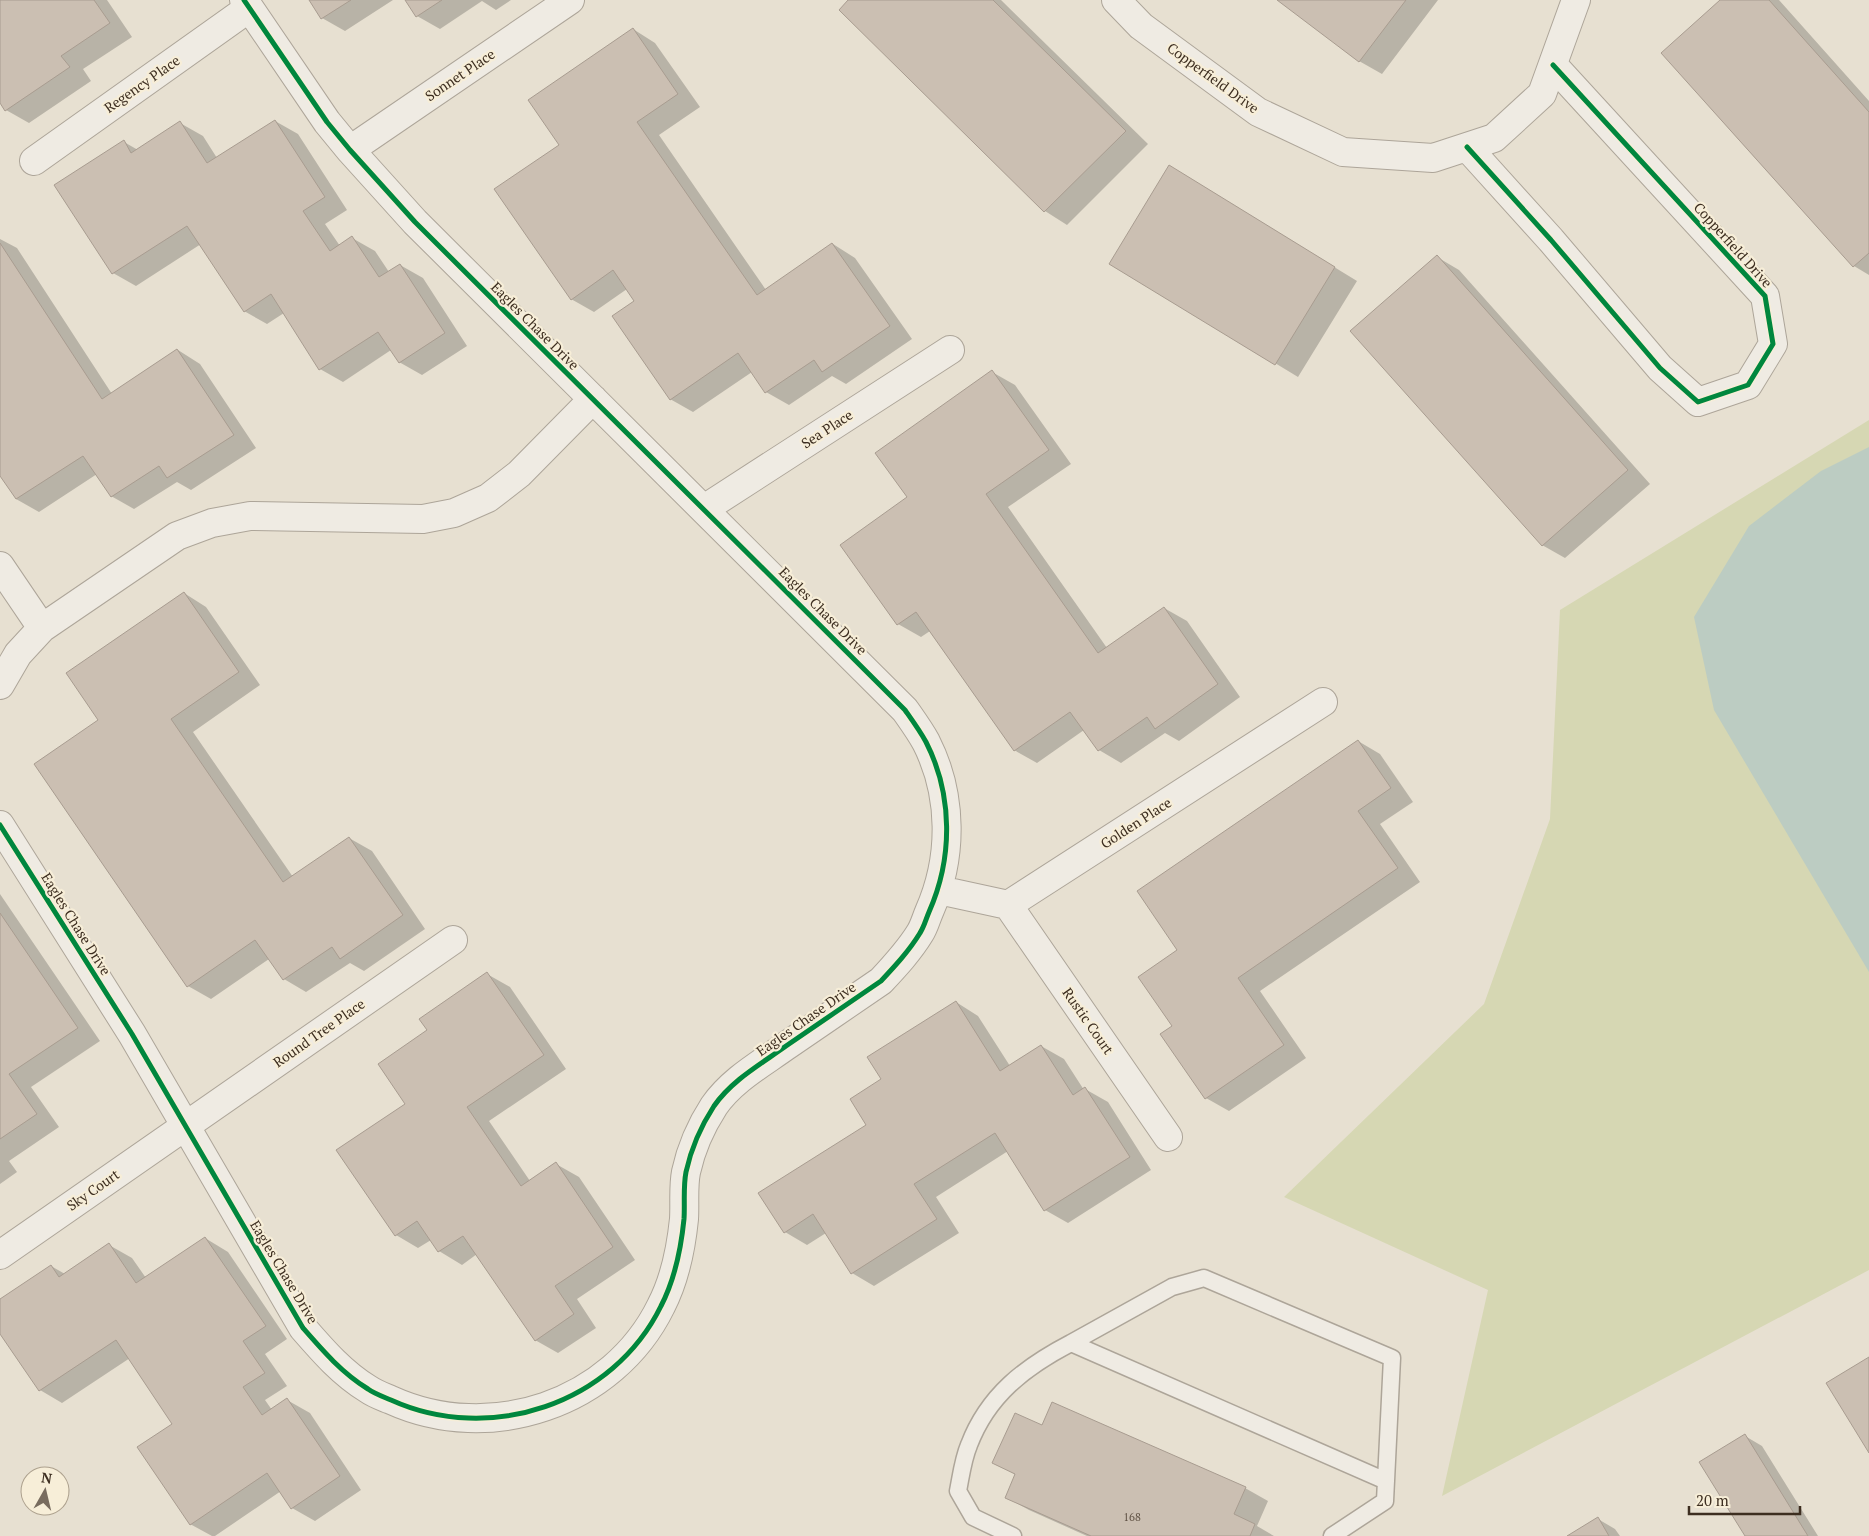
<svg xmlns="http://www.w3.org/2000/svg" width="1869" height="1536" font-family="'PT Serif',serif">
<style>
.green{fill:#d6d7b3}
.water{fill:#bcccc2}
.shadow{fill:#0003}
.building{fill:#cbbfb2;stroke:#a89c90}
.lines{fill:none;stroke-linecap:round;stroke-linejoin:round}
.service-casing{stroke:#ada599;stroke-width:19}
.minor-casing{stroke:#ada599;stroke-width:30}
.service{stroke:#efebe3;stroke-width:16}
.minor{stroke:#efebe3;stroke-width:28}
.cycleway-casing{stroke:#f7eed8;stroke-width:8}
.cycleway{stroke:#00873e;stroke-width:5}
.labels{text-anchor:middle;stroke-width:4.5;stroke-linejoin:round;paint-order:stroke}
.number-label{font-size:11px;fill:#605244}
.street-label{font-size:14px;fill:#3d2e20;stroke:#f7eed8}
</style>
<rect width="100%" height="100%" fill="#e7e0d1"/>
<path class="green" d="M 1869,420 L 1869,1270 L 1442,1496 L 1488,1290 L 1284,1197 L 1484,1004 L 1550,819 L 1560,610 Z"/>
<path class="water" d="M 1869,447 L 1869,972 L 1714,710 L 1694,617 L 1749,526 L 1821,471 Z"/>
<path class="shadow" d="M 0,0 L 107,0 L 132,37 L 83,69 L 91,81 L 29,123 L 6,110 L 0,101 Z
M 310,0 L 393,0 L 345,31 L 322,18 Z
M 407,0 L 511,0 L 496,10 L 482,1 L 440,29 L 417,16 Z
M 850,0 L 1001,0 L 1148,144 L 1067,225 L 1045,211 L 840,10 Z
M 1279,0 L 1438,0 L 1382,74 L 1359,61 Z
M 1722,0 L 1779,0 L 1869,101 L 1869,275 L 1854,266 Z
M 633,29 L 655,43 L 700,107 L 659,135 L 766,290 L 833,244 L 855,258 L 912,339 L 846,384 L 832,376 L 789,405 L 766,392 L 752,372 L 693,412 L 670,399 L 636,302 L 627,289 L 594,312 L 571,299 L 561,145 Z
M 275,121 L 298,134 L 347,210 L 325,224 L 340,246 L 352,238 L 375,251 L 389,272 L 400,265 L 423,278 L 467,346 L 422,375 L 399,362 L 391,350 L 343,382 L 320,369 L 284,313 L 267,324 L 244,311 L 201,244 L 136,286 L 113,273 L 124,142 L 138,150 L 180,123 L 203,136 L 217,158 Z
M 1192,180 L 1357,281 L 1298,377 L 1110,263 Z
M 0,239 L 17,248 L 112,394 L 178,350 L 200,364 L 256,448 L 191,490 L 177,482 L 134,509 L 111,496 L 97,474 L 39,512 L 16,499 L 0,474 Z
M 1437,257 L 1459,270 L 1650,484 L 1565,558 L 1542,545 Z
M 992,372 L 1015,385 L 1071,464 L 1008,507 L 1107,648 L 1164,608 L 1187,621 L 1240,697 L 1179,741 L 1165,733 L 1121,763 L 1099,750 L 1084,730 L 1037,763 L 1014,750 L 930,631 L 921,637 L 898,624 L 909,498 Z
M 184,593 L 206,607 L 260,685 L 193,732 L 293,877 L 349,838 L 372,851 L 425,929 L 364,971 L 350,963 L 306,992 L 284,979 L 269,959 L 211,999 L 188,986 L 100,720 Z
M 1358,741 L 1380,754 L 1413,802 L 1380,824 L 1420,882 L 1260,991 L 1306,1058 L 1229,1111 L 1206,1098 L 1174,1026 L 1179,950 Z
M 0,894 L 100,1041 L 31,1087 L 59,1127 L 9,1161 L 17,1172 L 0,1184 Z
M 487,974 L 510,987 L 566,1069 L 489,1121 L 530,1181 L 556,1164 L 579,1177 L 635,1260 L 577,1299 L 596,1328 L 558,1353 L 535,1340 L 477,1254 L 462,1265 L 439,1251 L 431,1240 L 418,1248 L 396,1235 L 407,1104 L 429,1031 Z
M 956,1002 L 978,1016 L 1010,1066 L 1041,1046 L 1064,1059 L 1084,1090 L 1085,1089 L 1108,1102 L 1151,1170 L 1068,1223 L 1045,1210 L 1008,1151 L 936,1197 L 959,1233 L 874,1286 L 852,1273 L 826,1233 L 807,1245 L 785,1232 L 868,1125 L 883,1080 Z
M 205,1238 L 228,1252 L 287,1339 L 265,1354 L 287,1386 L 265,1400 L 272,1410 L 287,1400 L 310,1413 L 361,1490 L 315,1521 L 292,1508 L 281,1491 L 215,1536 L 212,1536 L 190,1524 L 174,1424 L 130,1358 L 62,1403 L 40,1390 L 0,1332 L 0,1301 L 51,1266 L 65,1274 L 109,1245 L 132,1258 L 146,1278 Z
M 1042,1427 L 1245,1488 L 1268,1501 L 1257,1526 L 1274,1536 L 1087,1536 L 1029,1510 L 1006,1497 L 1016,1475 L 994,1463 Z
M 1745,1436 L 1762,1446 L 1818,1536 L 1746,1536 Z
M 1598,1519 L 1615,1529 L 1620,1536 L 1569,1536 Z"/>
<path class="building" d="M 0,0 L 94,0 L 110,23 L 61,56 L 70,67 L 5,111 L 0,103 Z
M 309,0 L 351,0 L 321,19 Z
M 405,0 L 442,0 L 416,17 Z
M 848,0 L 993,0 L 1126,131 L 1044,212 L 839,10 Z
M 1277,0 L 1406,0 L 1359,62 Z
M 1720,0 L 1769,0 L 1869,112 L 1869,253 L 1853,267 L 1661,53 Z
M 633,28 L 678,94 L 637,122 L 757,295 L 832,243 L 890,326 L 822,372 L 814,360 L 765,393 L 738,353 L 670,400 L 612,316 L 634,301 L 613,270 L 571,300 L 494,189 L 559,145 L 528,100 Z
M 275,120 L 325,197 L 303,211 L 330,251 L 352,236 L 379,277 L 400,264 L 445,333 L 399,363 L 378,332 L 319,370 L 271,294 L 244,312 L 187,226 L 112,274 L 54,185 L 124,140 L 131,153 L 180,121 L 207,163 Z
M 1169,165 L 1335,267 L 1275,365 L 1109,264 Z
M 0,243 L 102,399 L 177,349 L 234,435 L 167,478 L 159,466 L 111,497 L 83,456 L 16,499 L 0,476 Z
M 1437,255 L 1628,470 L 1542,546 L 1350,331 Z
M 992,370 L 1049,450 L 986,494 L 1098,653 L 1164,607 L 1218,684 L 1155,729 L 1147,717 L 1098,751 L 1070,712 L 1014,751 L 916,612 L 897,625 L 840,545 L 907,497 L 875,453 Z
M 184,592 L 239,672 L 171,719 L 283,882 L 349,837 L 403,915 L 340,959 L 332,947 L 283,980 L 255,940 L 187,987 L 34,764 L 98,720 L 66,673 Z
M 1358,740 L 1391,788 L 1358,811 L 1398,868 L 1238,978 L 1284,1045 L 1205,1099 L 1160,1034 L 1172,1026 L 1138,977 L 1177,950 L 1137,891 Z
M 0,913 L 78,1028 L 9,1074 L 37,1114 L 0,1139 Z
M 487,972 L 544,1055 L 467,1107 L 521,1186 L 556,1162 L 613,1247 L 555,1286 L 574,1314 L 535,1341 L 463,1236 L 438,1252 L 417,1221 L 395,1236 L 336,1150 L 405,1104 L 378,1064 L 427,1030 L 419,1019 Z
M 956,1001 L 1000,1071 L 1041,1045 L 1073,1095 L 1085,1087 L 1130,1157 L 1044,1211 L 995,1133 L 914,1184 L 937,1219 L 851,1274 L 813,1214 L 784,1233 L 758,1193 L 866,1125 L 850,1099 L 881,1079 L 867,1057 Z
M 205,1237 L 266,1326 L 243,1341 L 265,1373 L 243,1387 L 262,1415 L 287,1398 L 340,1476 L 291,1509 L 267,1473 L 190,1525 L 137,1447 L 172,1424 L 116,1340 L 39,1391 L 0,1334 L 0,1299 L 51,1265 L 59,1277 L 109,1243 L 136,1283 Z
M 1869,1357 L 1869,1453 L 1826,1383 Z
M 1052,1402 L 1246,1487 L 1234,1514 L 1255,1524 L 1250,1536 L 1091,1536 L 1005,1498 L 1015,1474 L 992,1463 L 1015,1413 L 1042,1425 Z
M 1745,1434 L 1808,1536 L 1745,1536 L 1699,1462 Z
M 1598,1517 L 1609,1536 L 1567,1536 Z"/>
<g class="lines">
<defs>
<path id="service" d="M 1071,1343 L 1172,1287 L 1204,1278 L 1392,1358 L 1385,1501 L 1332,1536
M 1013,1536 L 973,1517 L 958,1491 C 961,1476 963,1459 969,1445 C 988,1395 1025,1367 1071,1343 L 1386,1481"/>
<path id="minor" d="M 1116,0 L 1141,26 L 1258,112 L 1343,152 L 1433,158 L 1494,138 L 1542,94 L 1576,0
M 1467,147 L 1551,240 L 1660,368 L 1698,402 L 1748,385 L 1773,344 L 1765,296 L 1553,65
M 350,150 L 570,0
M 34,161 L 249,8
M 704,509 L 950,350
M 0,566 L 42,628
M 0,685 L 18,654 L 42,628 L 177,536 L 212,523 L 250,516 L 423,519 L 454,513 L 488,498 L 519,474 L 593,399
M 0,825 L 132,1034 L 303,1328 C 323,1351 342,1373 368,1389 C 375,1394 384,1397 391,1400 C 490,1445 613,1404 661,1306 C 675,1279 681,1249 684,1219 C 685,1204 683,1187 686,1172 C 691,1149 701,1126 714,1106 C 732,1080 761,1064 786,1046 C 818,1024 849,1003 881,981 C 895,966 909,951 920,933 C 924,927 926,919 929,912 C 953,858 953,795 926,742 C 920,731 912,720 905,710 L 415,222 L 350,150 L 327,122 L 244,0
M 939,890 L 1008,905 L 1323,702
M 1008,905 L 1168,1137
M 0,1255 L 453,940"/>
</defs>
<use href="#service" class="service-casing"/>
<use href="#minor" class="minor-casing"/>
<use href="#service" class="service"/>
<use href="#minor" class="minor"/>
<defs>
<path id="cycleway" d="M 1467,147 L 1551,240 L 1660,368 L 1698,402 L 1748,385 L 1773,344 L 1765,296 L 1553,65
M 0,825 L 132,1034 L 303,1328 C 323,1351 342,1373 368,1389 C 375,1394 384,1397 391,1400 C 490,1445 613,1404 661,1306 C 675,1279 681,1249 684,1219 C 685,1204 683,1187 686,1172 C 691,1149 701,1126 714,1106 C 732,1080 761,1064 786,1046 C 818,1024 849,1003 881,981 C 895,966 909,951 920,933 C 924,927 926,919 929,912 C 953,858 953,795 926,742 C 920,731 912,720 905,710 L 415,222 L 350,150 L 327,122 L 244,0"/>
</defs>
<use href="#cycleway" class="cycleway-casing"/>
<use href="#cycleway" class="cycleway"/>
</g>
<g class="labels">
<g class="number-label">
<text x="1132" y="1521">168</text>
</g>
<g class="street-label">
<text transform="translate(460 75) rotate(-34)" y="5">Sonnet Place</text>
<text transform="translate(1213 78) rotate(36)" y="5">Copperfield Drive</text>
<text transform="translate(142 84) rotate(-35)" y="5">Regency Place</text>
<text transform="translate(1733 245) rotate(48)" y="5">Copperfield Drive</text>
<text transform="translate(535 326) rotate(45)" y="5">Eagles Chase Drive</text>
<text transform="translate(827 429) rotate(-33)" y="5">Sea Place</text>
<text transform="translate(823 611) rotate(45)" y="5">Eagles Chase Drive</text>
<text transform="translate(1136 823) rotate(-33)" y="5">Golden Place</text>
<text transform="translate(76 924) rotate(58)" y="5">Eagles Chase Drive</text>
<text transform="translate(806 1019) rotate(-35)" y="5">Eagles Chase Drive</text>
<text transform="translate(1088 1021) rotate(55)" y="5">Rustic Court</text>
<text transform="translate(319 1033) rotate(-35)" y="5">Round Tree Place</text>
<text transform="translate(93 1190) rotate(-35)" y="5">Sky Court</text>
<text transform="translate(284 1272) rotate(59)" y="5">Eagles Chase Drive</text>
</g>
</g>
<g transform="translate(45 1491) rotate(8)"><circle r="24" fill="#f7eed8" stroke="#ada18e"/>
<path d="M0-4L9 19L0 12L-9 19Z" fill="#786c5e"/>
<text y="-8" font-size="14" font-weight="bold" text-anchor="middle" fill="#3d2e20">N</text>
</g>
<path d="M1689 1506v8h111v-8" fill="none" stroke="#3d2e20" stroke-width="2.5"/>
<text x="1696" y="1506" font-size="15" fill="#3d2e20" stroke="#f7eed8" stroke-width="4" paint-order="stroke">20 m</text>
</svg>
